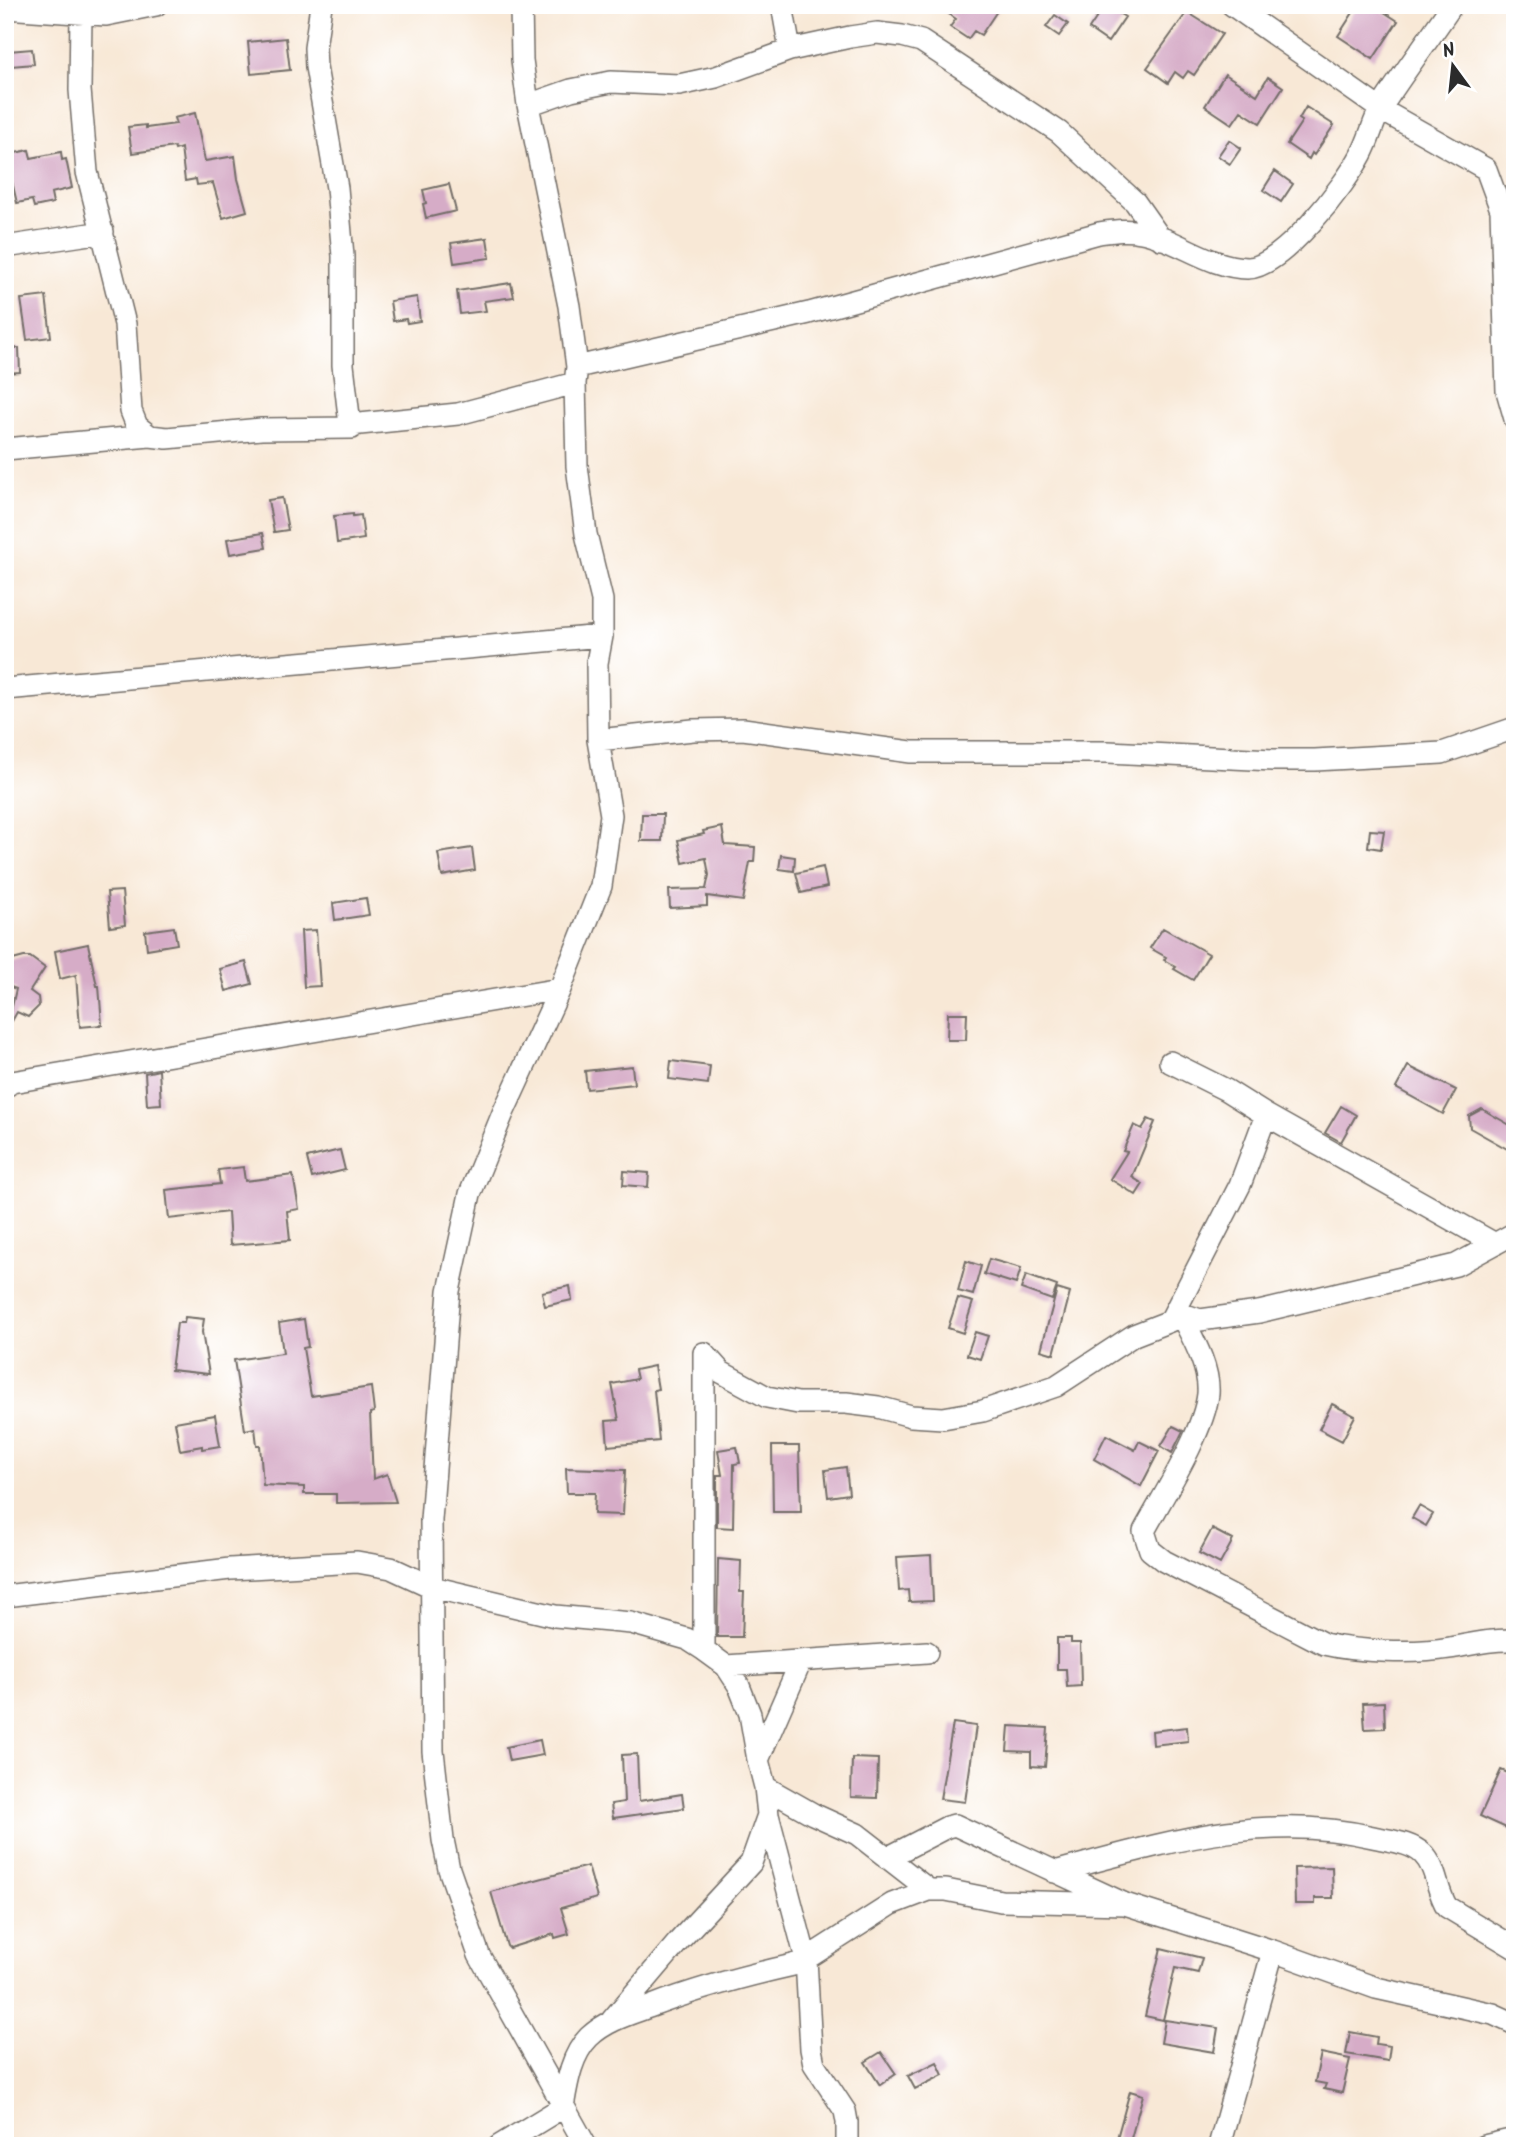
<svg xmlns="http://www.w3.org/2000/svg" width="1520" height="2151" font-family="Kalam,sans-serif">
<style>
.building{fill:#d6acc7}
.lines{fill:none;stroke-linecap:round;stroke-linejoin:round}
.street-casing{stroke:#736d67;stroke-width:24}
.street{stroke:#fff;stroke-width:21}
</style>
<rect width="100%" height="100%" fill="#fff"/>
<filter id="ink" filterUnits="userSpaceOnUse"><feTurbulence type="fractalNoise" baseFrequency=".0143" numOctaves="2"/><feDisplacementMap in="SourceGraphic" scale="14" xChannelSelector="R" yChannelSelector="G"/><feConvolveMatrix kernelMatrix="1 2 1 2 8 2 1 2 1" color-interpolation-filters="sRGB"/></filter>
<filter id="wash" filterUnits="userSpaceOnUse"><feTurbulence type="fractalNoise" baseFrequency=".00686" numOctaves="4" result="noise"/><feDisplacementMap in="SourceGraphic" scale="28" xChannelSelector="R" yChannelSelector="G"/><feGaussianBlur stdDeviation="1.57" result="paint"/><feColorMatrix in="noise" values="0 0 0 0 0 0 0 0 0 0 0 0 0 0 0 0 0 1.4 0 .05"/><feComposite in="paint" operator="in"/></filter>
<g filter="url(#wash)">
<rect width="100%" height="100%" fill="#f8e8d6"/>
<g id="blocks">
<path class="building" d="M 936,5 L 1001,5 L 981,35 L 974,31 L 968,39 L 950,27 L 956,19 Z
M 1105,5 L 1125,17 L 1108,42 L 1089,29 Z
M 1358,5 L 1373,5 L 1398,21 L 1373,59 L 1338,36 Z
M 1187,12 L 1222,34 L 1194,75 L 1188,71 L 1183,78 L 1175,72 L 1168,83 L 1147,68 Z
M 1055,15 L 1068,24 L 1059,36 L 1046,27 Z
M 286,38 L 290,70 L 251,74 L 248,42 Z
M 32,49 L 34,64 L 11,66 L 9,51 Z
M 1225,74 L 1257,95 L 1268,77 L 1283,87 L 1260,123 L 1241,111 L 1232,124 L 1205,106 Z
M 1306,107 L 1334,125 L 1314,155 L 1312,153 L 1309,159 L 1287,144 L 1302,121 L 1299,119 Z
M 195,113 L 205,161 L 235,156 L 238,179 L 247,211 L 223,218 L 213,183 L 197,185 L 196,179 L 185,181 L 181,148 L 175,150 L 174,147 L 132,153 L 128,127 L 146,125 L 146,128 L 176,124 L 174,118 Z
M 1229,140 L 1241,148 L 1230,164 L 1218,156 Z
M 29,150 L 31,158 L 61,152 L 62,160 L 66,159 L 72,188 L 51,193 L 53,203 L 34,207 L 32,200 L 17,203 L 6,155 Z
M 1275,171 L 1293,184 L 1281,202 L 1263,190 Z
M 449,184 L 456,211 L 426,218 L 423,204 L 426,203 L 423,190 Z
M 487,238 L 490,258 L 454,263 L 451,243 Z
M 511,283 L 514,297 L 484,301 L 486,311 L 460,314 L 457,291 Z
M 46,296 L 51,337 L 27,340 L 21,299 Z
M 417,297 L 420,321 L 407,323 L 406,319 L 393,321 L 390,301 Z
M 5,348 L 19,348 L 20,372 L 5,373 Z
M 282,498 L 288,530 L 274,532 L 268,500 Z
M 353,514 L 353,516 L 361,515 L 364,539 L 337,543 L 334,516 Z
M 263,533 L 266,548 L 230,554 L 227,539 Z
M 642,814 L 663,814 L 662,841 L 641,841 Z
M 722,827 L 725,845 L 755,847 L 754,862 L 750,862 L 743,901 L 707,896 L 707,906 L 670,908 L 669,890 L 706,889 L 709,875 L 706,858 L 683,863 L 678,840 L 704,834 L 703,831 Z
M 1370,830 L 1384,831 L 1381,849 L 1368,847 Z
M 472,848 L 475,870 L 442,876 L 438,853 Z
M 781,855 L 795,857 L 794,871 L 779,869 Z
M 823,867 L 827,887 L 801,893 L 796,873 Z
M 122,891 L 125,925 L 110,927 L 107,892 Z
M 366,898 L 369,915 L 335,920 L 333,903 Z
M 174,927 L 177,944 L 147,949 L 145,931 Z
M 1163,928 L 1209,954 L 1193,980 L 1174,969 L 1176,967 L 1164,960 L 1166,957 L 1150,948 Z
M 316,930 L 320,986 L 304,987 L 301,931 Z
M 88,944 L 97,986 L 99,986 L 102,1025 L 80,1027 L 76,975 L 60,979 L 55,951 Z
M 24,957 L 30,957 L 45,968 L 30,991 L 38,997 L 39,1006 L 28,1017 L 17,1012 L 12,1021 L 9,1020 L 16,989 L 5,985 L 5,967 L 13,960 Z
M 246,962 L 252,984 L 226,991 L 220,969 Z
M 948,1013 L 967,1013 L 966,1040 L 947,1040 Z
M 671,1061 L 710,1066 L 708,1084 L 669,1079 Z
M 632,1066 L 634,1084 L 587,1089 L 585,1071 Z
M 1408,1066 L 1456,1090 L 1443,1114 L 1396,1088 Z
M 159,1070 L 161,1104 L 147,1105 L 145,1073 Z
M 1341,1106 L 1356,1115 L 1341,1142 L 1325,1133 Z
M 1482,1109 L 1515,1128 L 1515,1139 L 1509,1150 L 1470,1128 L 1469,1116 Z
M 1148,1119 L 1155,1122 L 1132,1177 L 1143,1184 L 1136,1195 L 1110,1179 L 1127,1152 L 1123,1151 L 1134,1125 L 1142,1129 Z
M 340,1150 L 345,1170 L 312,1178 L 307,1158 Z
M 243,1167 L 245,1181 L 293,1175 L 299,1209 L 287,1211 L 290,1240 L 230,1245 L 228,1212 L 169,1219 L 166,1190 L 220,1184 L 218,1170 Z
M 624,1171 L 649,1173 L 648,1187 L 623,1185 Z
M 989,1259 L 1021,1268 L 1016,1284 L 984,1274 Z
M 966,1261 L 981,1266 L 973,1295 L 958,1291 Z
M 1026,1275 L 1057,1286 L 1052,1300 L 1021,1289 Z
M 570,1286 L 572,1300 L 545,1306 L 542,1292 Z
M 1057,1289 L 1070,1293 L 1054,1354 L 1041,1350 Z
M 958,1298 L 973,1302 L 963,1333 L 948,1328 Z
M 185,1317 L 204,1319 L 202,1332 L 209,1374 L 171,1370 L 177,1323 L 184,1323 Z
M 304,1319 L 308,1347 L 303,1348 L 311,1396 L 371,1387 L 374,1412 L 370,1413 L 373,1479 L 387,1474 L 396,1502 L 336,1503 L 336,1494 L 304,1494 L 304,1487 L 263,1485 L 260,1445 L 257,1445 L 255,1428 L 245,1430 L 234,1360 L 283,1353 L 279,1323 Z
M 975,1332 L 988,1336 L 980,1359 L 967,1355 Z
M 654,1366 L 658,1389 L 654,1390 L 659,1441 L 608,1446 L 606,1421 L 619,1420 L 612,1384 L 637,1379 L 635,1370 Z
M 1332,1404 L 1355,1416 L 1342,1441 L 1319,1429 Z
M 215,1415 L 220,1446 L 202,1449 L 202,1446 L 180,1450 L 175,1422 Z
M 1173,1426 L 1183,1431 L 1172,1453 L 1161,1446 Z
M 1106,1435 L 1135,1450 L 1139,1441 L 1159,1451 L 1141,1486 L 1094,1459 Z
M 772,1446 L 799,1446 L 801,1512 L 773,1512 Z
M 737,1447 L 740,1463 L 734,1464 L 733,1528 L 717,1527 L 717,1475 L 722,1475 L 718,1450 Z
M 846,1467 L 849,1494 L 828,1497 L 825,1470 Z
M 566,1468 L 625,1470 L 623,1515 L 594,1514 L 595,1493 L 567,1493 Z
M 1419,1506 L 1433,1514 L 1426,1526 L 1412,1518 Z
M 1212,1529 L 1233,1540 L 1220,1564 L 1199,1553 Z
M 931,1555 L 933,1601 L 909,1602 L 908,1590 L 899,1591 L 897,1557 Z
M 718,1559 L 741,1561 L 740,1592 L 744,1592 L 742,1637 L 717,1637 Z
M 1057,1638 L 1071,1638 L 1071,1643 L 1080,1643 L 1081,1686 L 1067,1687 L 1066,1669 L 1057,1669 Z
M 1384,1702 L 1385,1728 L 1365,1729 L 1363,1703 Z
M 953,1723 L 976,1726 L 965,1802 L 940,1799 Z
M 1009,1726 L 1048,1728 L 1045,1767 L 1031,1766 L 1031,1752 L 1007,1751 Z
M 1187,1727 L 1188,1741 L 1153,1745 L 1152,1731 Z
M 540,1740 L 543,1755 L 509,1761 L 506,1747 Z
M 637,1754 L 639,1801 L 682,1794 L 684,1808 L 613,1818 L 611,1804 L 624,1802 L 622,1755 Z
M 852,1758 L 878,1759 L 877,1798 L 851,1797 Z
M 1501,1770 L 1515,1776 L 1515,1832 L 1480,1816 Z
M 588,1866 L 597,1898 L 561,1908 L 569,1934 L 555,1938 L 554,1934 L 509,1948 L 507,1946 L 491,1892 Z
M 1332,1867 L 1333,1898 L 1315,1898 L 1315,1904 L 1295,1904 L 1294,1868 Z
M 1161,1948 L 1202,1958 L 1198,1973 L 1175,1968 L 1163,2020 L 1145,2016 Z
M 1165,2020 L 1218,2028 L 1214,2052 L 1161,2043 Z
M 1350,2032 L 1377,2037 L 1376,2044 L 1390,2046 L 1388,2061 L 1346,2054 Z
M 881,2052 L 896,2074 L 880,2085 L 865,2062 Z
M 1321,2053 L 1350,2059 L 1342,2093 L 1324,2089 L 1326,2084 L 1315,2082 Z
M 937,2062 L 943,2075 L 915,2089 L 908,2076 Z
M 1130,2091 L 1143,2095 L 1130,2142 L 1117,2138 Z"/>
</g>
</g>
<g filter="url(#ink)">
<use href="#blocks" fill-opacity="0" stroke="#736d67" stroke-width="2"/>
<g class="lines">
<defs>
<path id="street" d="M 321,5 L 315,48 L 316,67 L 337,188 L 343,256 L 343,365 L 350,425
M 521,5 L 522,60 L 528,105 L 569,306 L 577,367 L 575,383 L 577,466 L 586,534 L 602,600 L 602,636 L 597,663 L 598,740 L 611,815 L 601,886 L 560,989 L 503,1113 L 470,1194 L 449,1291 L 431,1520 L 433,1751 L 443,1840 L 449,1869 L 479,1955 L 586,2146
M 782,5 L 790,50
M 1232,5 L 1380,109 L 1486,169 L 1501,210 L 1507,391 L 1515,419
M 5,8 L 106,15 L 156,5
M 81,14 L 80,90 L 87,172 L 125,324 L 131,411 L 137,426 L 150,436 L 167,438 L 261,429 L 352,428 L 350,425 L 458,414 L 575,383
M 528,105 L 571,90 L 611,82 L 679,85 L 716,77 L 790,50 L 850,37 L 877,33 L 902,36 L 921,41 L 1059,132 L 1135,202 L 1161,239
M 5,247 L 103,232
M 577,367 L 809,313 L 1099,233 C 1114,231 1127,229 1141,232 C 1178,239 1208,267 1247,268 C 1281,269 1346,184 1361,155 C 1370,139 1373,121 1382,106 C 1404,72 1429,39 1452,5
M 5,449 L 150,436
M 5,689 L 602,636
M 598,740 L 693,730 L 743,729 L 911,752 L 1108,752 L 1273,760 L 1315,760 L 1442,753 L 1515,728
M 1170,1062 L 1226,1090 L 1266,1115 L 1495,1244
M 5,1087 L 12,1082 L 560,989
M 1177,1312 L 1200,1320 L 1259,1312 L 1456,1265 L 1515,1233
M 1180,1313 C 1192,1337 1210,1367 1208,1394 C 1204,1432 1163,1496 1144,1531 L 1150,1550 L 1164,1561 L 1324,1644 C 1358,1652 1415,1654 1450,1648 C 1472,1644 1492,1639 1515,1640
M 704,1353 L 721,1372 L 767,1397 L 798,1403 L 846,1403 L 878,1407 L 911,1416 L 943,1418 L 983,1411 L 1056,1386 L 1134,1335 L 1170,1321 L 1240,1185 L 1266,1115
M 5,1596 L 230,1569 L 357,1562 L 391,1568 L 432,1587 L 555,1616 L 631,1623 L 687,1639 L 704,1650 L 726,1666 L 739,1686 L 750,1714 L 758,1760 L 765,1787 L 768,1815 L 806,1959 L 811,2049 L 814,2064 L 845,2111 L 847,2122 L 847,2146
M 704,1650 L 704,1353
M 726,1666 L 927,1652
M 758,1760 L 801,1661
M 765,1787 L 813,1814 L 857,1834 L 929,1890
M 887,1858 L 947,1827 L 955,1825 L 1125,1904 L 1273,1951 L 1376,1988 L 1493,2014 L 1515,2024
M 1054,1872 C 1161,1844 1262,1811 1373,1837 C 1390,1841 1410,1842 1423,1854 C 1437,1868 1436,1890 1447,1907 L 1515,1948
M 612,2020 L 679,1941 L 751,1863 L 768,1815
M 499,2146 L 563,2107 C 567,2083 571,2055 589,2037 C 607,2020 630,2014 652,2006 C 699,1988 744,1976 793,1965 L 806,1959 L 892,1904 L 929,1890 L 946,1890 L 1001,1901 L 1125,1904
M 1219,2146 L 1273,1951
M 1484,2146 L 1515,2139"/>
</defs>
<use href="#street" class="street-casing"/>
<use href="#street" class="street"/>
</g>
</g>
<rect width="1520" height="2151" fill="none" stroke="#fff" stroke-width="28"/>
<g transform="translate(1453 66) rotate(345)" stroke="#ffffff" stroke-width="5" paint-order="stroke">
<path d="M0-5L12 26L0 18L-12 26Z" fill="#2b2b2b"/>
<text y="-10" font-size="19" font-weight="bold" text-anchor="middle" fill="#2b2b2b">N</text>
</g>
</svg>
